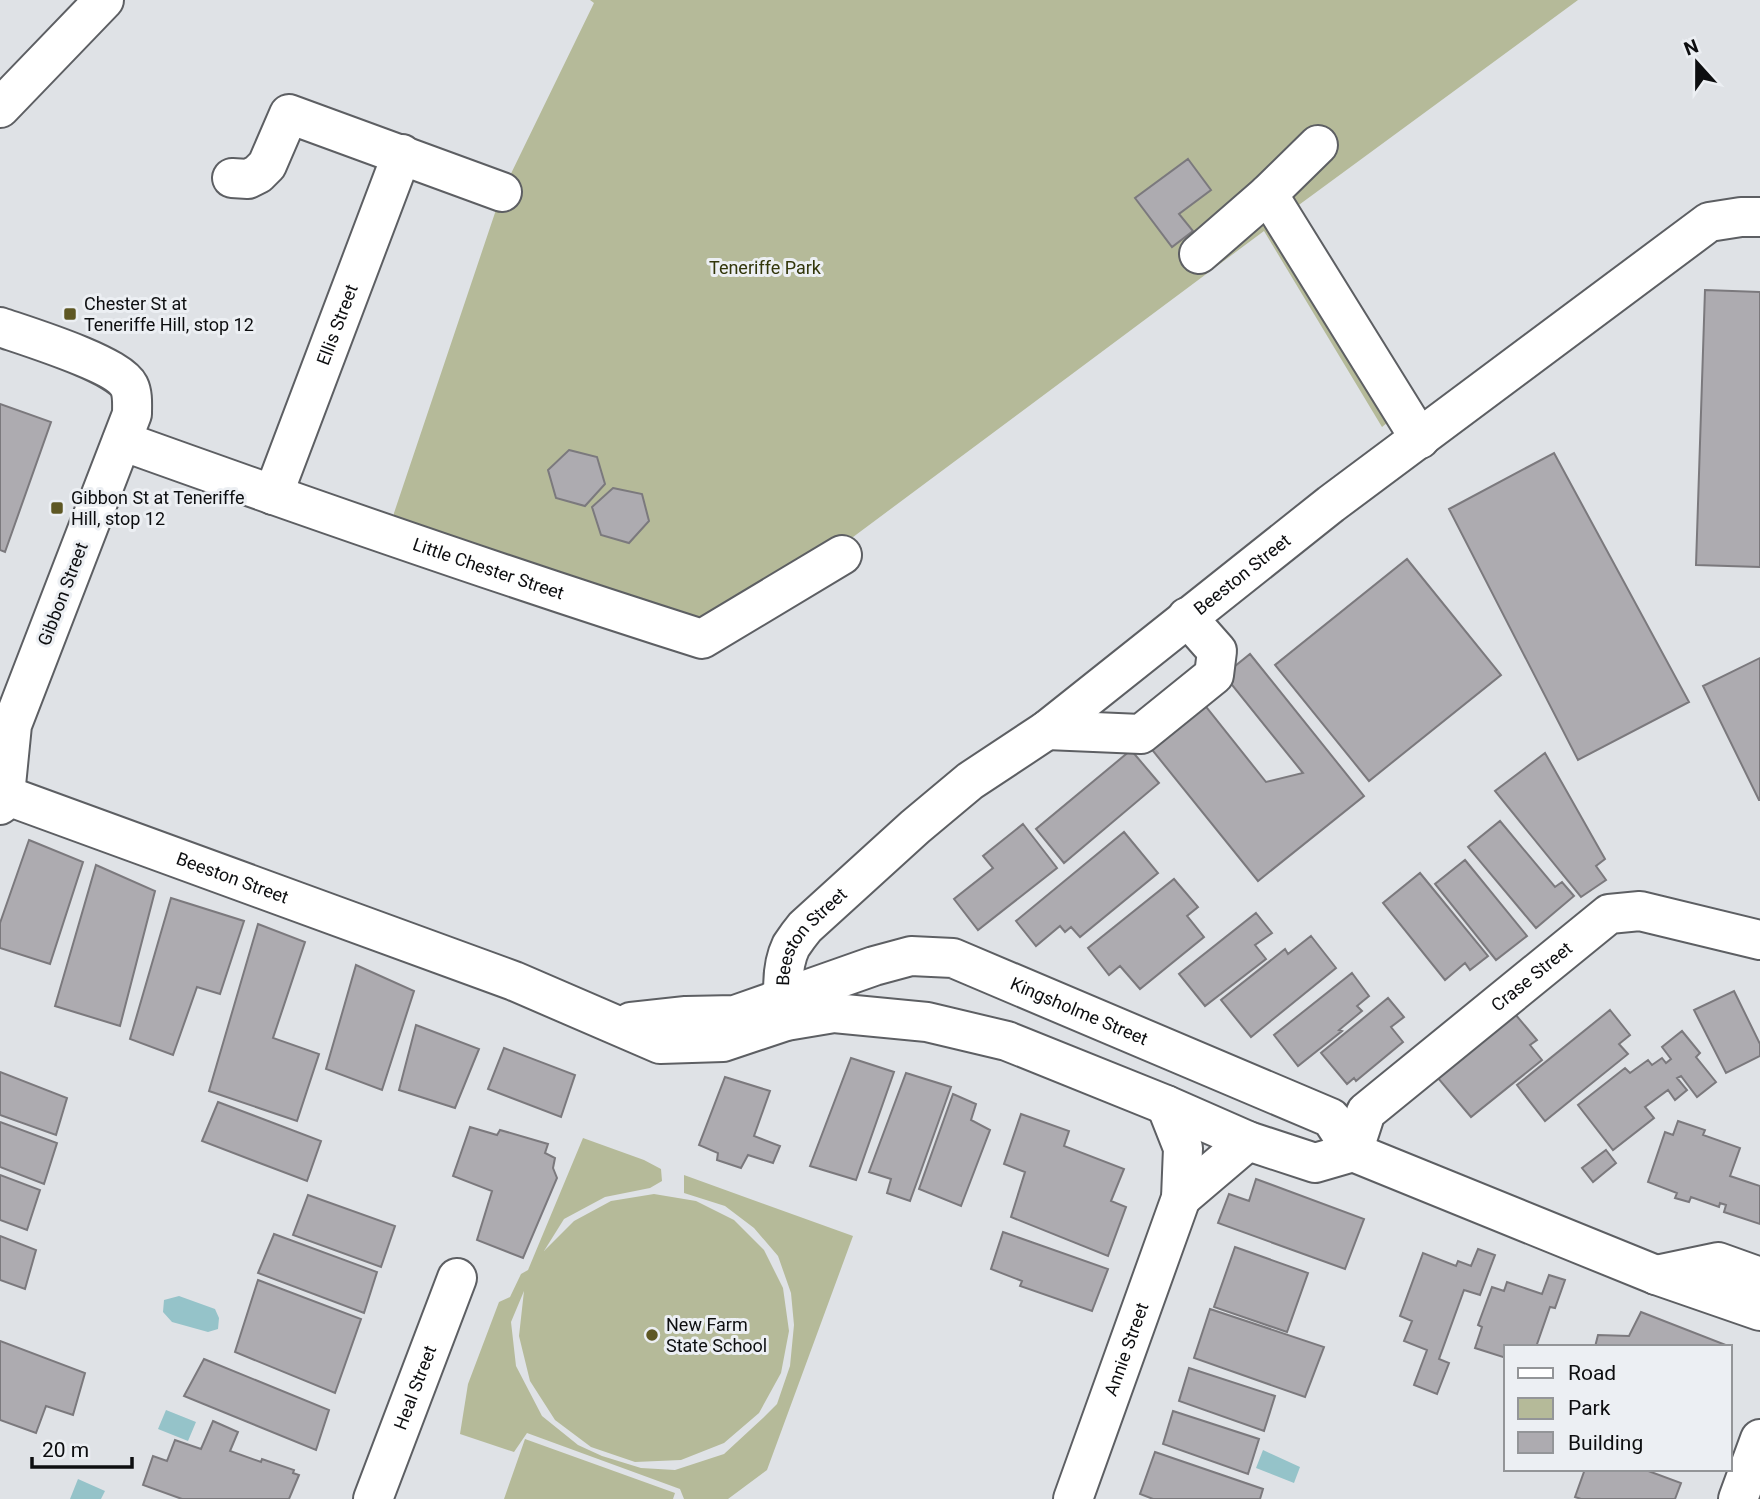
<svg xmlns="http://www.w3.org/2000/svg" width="1760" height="1499" font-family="Roboto,sans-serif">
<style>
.green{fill:#b5ba99}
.water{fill:#95c3c9}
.building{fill:#adabb0;stroke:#7b797d;stroke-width:2}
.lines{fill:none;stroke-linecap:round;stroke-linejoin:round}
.minor-casing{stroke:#5d5f63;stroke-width:42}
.minor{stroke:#fff;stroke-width:38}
.poi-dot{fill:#5e5723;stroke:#eceff3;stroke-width:2.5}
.labels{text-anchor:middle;stroke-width:6;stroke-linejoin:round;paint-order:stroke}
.park-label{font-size:18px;fill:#32360a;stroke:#eceff3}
.poi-label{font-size:18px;fill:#0d0e10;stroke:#eceff3;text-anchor:start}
.street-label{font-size:18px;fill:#0d0e10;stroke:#eceff3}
</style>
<rect width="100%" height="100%" fill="#dfe2e6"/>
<path class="green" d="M 590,0 L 1578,0 L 1292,210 L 1413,402 L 1382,427 L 1264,231 L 841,546 L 707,622 L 393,535 L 394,513 L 502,192 L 594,3 Z
M 583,1138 L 644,1160 L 661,1169 L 662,1181 L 650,1188 L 605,1197 L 564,1219 L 544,1251 L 574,1221 L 611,1201 L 654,1194 L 696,1201 L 734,1220 L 764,1250 L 783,1288 L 789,1331 L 781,1373 L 759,1413 L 724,1443 L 681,1460 L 635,1462 L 591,1447 L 555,1420 L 530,1381 L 519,1336 L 524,1291 L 511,1322 L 516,1366 L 542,1416 L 578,1445 L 602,1456 L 641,1468 L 675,1470 L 724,1454 L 763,1418 L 777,1404 L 790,1366 L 794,1325 L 791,1293 L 778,1256 L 754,1228 L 725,1206 L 684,1193 L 684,1175 L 853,1236 L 767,1470 L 728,1499 L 684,1499 L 680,1489 L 527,1433 L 514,1452 L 460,1434 L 468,1384 L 499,1302 L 510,1297 L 521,1274 L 528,1270 Z
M 525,1439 L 675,1493 L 673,1499 L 504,1499 Z"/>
<path class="water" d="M 179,1296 L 215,1309 L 219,1318 L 218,1329 L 208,1332 L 172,1322 L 163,1312 L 164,1300 Z
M 166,1410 L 196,1422 L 188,1441 L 158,1429 Z
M 1263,1450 L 1300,1467 L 1294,1483 L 1256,1468 Z
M 78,1479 L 105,1491 L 101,1499 L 70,1499 Z"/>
<path class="building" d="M 1188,159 L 1211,190 L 1179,214 L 1193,231 L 1172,247 L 1135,198 Z
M 1705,290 L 1760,292 L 1760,567 L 1696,565 Z
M 0,404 L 51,422 L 5,552 L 0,550 Z
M 569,450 L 597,457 L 605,484 L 585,506 L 556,498 L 548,470 Z
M 1554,453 L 1689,702 L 1578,760 L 1449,509 Z
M 613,488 L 642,494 L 649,521 L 629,543 L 601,535 L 592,507 Z
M 1407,559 L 1501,675 L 1369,781 L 1275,665 Z
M 1250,654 L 1364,796 L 1258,881 L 1145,741 L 1199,698 L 1266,782 L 1303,773 L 1224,675 Z
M 1760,658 L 1760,800 L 1759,800 L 1703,686 Z
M 1131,750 L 1159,783 L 1064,863 L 1036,829 Z
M 1545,753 L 1605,859 L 1596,866 L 1606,880 L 1581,897 L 1495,791 Z
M 1500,821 L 1555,887 L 1562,882 L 1574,896 L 1536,928 L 1468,847 Z
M 1023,824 L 1057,868 L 978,930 L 954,899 L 993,868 L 983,856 Z
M 1124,832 L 1158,873 L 1080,937 L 1071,927 L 1065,932 L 1060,926 L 1036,946 L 1016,921 Z
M 29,840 L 83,862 L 50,964 L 0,948 L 0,923 Z
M 1465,860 L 1527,936 L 1496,960 L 1435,884 Z
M 96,865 L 155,891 L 120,1026 L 55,1006 Z
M 1420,873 L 1488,956 L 1470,970 L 1465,963 L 1445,980 L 1383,903 Z
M 1174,879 L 1198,907 L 1187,916 L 1204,937 L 1140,989 L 1120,966 L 1109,975 L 1088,948 Z
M 171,898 L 244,921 L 220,994 L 197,987 L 173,1055 L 130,1039 Z
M 1256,913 L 1272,933 L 1255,945 L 1266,959 L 1205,1006 L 1179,974 Z
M 258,924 L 305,942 L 273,1038 L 319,1054 L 297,1121 L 209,1091 Z
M 1311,936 L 1336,968 L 1251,1037 L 1221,1000 L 1285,949 L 1288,954 Z
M 356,965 L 414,991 L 382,1090 L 326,1069 Z
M 1352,973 L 1369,996 L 1357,1006 L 1362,1011 L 1339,1030 L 1342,1031 L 1298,1066 L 1274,1035 Z
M 1734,991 L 1760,1044 L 1760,1056 L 1726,1073 L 1694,1010 Z
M 1388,998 L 1404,1017 L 1391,1027 L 1403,1042 L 1356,1081 L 1354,1078 L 1347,1084 L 1321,1053 Z
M 1610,1010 L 1630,1035 L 1619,1044 L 1628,1054 L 1545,1121 L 1517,1085 Z
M 1515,1014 L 1537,1040 L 1530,1045 L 1542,1060 L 1471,1117 L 1437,1077 Z
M 416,1025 L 479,1049 L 455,1108 L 399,1090 Z
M 1682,1031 L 1700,1053 L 1696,1057 L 1716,1082 L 1697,1097 L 1681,1076 L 1677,1078 L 1687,1090 L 1675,1100 L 1668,1090 L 1645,1107 L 1654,1118 L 1613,1150 L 1578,1105 L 1625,1068 L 1630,1073 L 1648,1060 L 1652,1065 L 1662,1058 L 1666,1063 L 1671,1059 L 1662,1047 Z
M 504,1048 L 575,1075 L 561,1117 L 488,1089 Z
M 851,1058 L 894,1072 L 856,1180 L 810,1166 Z
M 0,1072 L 67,1098 L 56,1135 L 0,1115 Z
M 906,1073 L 951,1087 L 910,1201 L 887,1193 L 891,1179 L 869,1172 Z
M 725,1077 L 770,1091 L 754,1136 L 780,1146 L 773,1163 L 748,1155 L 741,1168 L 717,1160 L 718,1153 L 699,1145 Z
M 953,1094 L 976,1104 L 971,1120 L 990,1130 L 961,1206 L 919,1189 Z
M 218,1102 L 321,1141 L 307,1181 L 202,1141 Z
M 1021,1114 L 1069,1131 L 1064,1146 L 1124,1169 L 1111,1201 L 1126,1207 L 1108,1256 L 1011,1217 L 1025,1172 L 1004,1164 Z
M 1678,1121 L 1705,1130 L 1703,1135 L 1740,1148 L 1730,1176 L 1760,1186 L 1760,1224 L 1724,1212 L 1726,1205 L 1720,1203 L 1719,1207 L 1691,1197 L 1689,1202 L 1675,1198 L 1677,1193 L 1648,1182 L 1665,1132 L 1673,1135 Z
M 0,1122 L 57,1143 L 44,1184 L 0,1167 Z
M 470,1127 L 497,1135 L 500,1130 L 548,1144 L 545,1153 L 555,1158 L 553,1168 L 557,1178 L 523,1258 L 477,1240 L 492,1191 L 453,1176 Z
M 1606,1150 L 1616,1163 L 1593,1182 L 1582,1168 Z
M 0,1175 L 40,1190 L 27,1230 L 0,1220 Z
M 1256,1179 L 1364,1219 L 1345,1269 L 1218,1223 L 1229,1194 L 1249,1201 Z
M 308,1195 L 395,1226 L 381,1267 L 293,1235 Z
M 1003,1232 L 1108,1269 L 1092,1311 L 1020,1286 L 1022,1281 L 991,1269 Z
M 274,1234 L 377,1272 L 364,1313 L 258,1273 Z
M 0,1236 L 36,1250 L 25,1289 L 0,1280 Z
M 1235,1247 L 1308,1273 L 1287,1332 L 1214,1307 Z
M 1478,1249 L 1495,1255 L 1480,1295 L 1464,1290 L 1439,1359 L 1449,1363 L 1437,1394 L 1414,1385 L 1427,1350 L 1404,1341 L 1412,1321 L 1400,1316 L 1423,1253 L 1456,1266 L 1458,1261 L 1471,1266 Z
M 1549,1275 L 1565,1280 L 1555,1308 L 1550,1307 L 1536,1347 L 1506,1347 L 1506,1358 L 1475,1348 L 1482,1327 L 1478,1325 L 1492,1287 L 1504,1291 L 1507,1282 L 1542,1294 Z
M 258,1280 L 361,1319 L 335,1393 L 235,1352 Z
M 1210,1309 L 1324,1347 L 1305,1397 L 1194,1358 Z
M 1641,1312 L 1731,1347 L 1730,1349 L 1730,1347 L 1595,1347 L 1598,1335 L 1629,1336 Z
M 0,1341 L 85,1373 L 73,1415 L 46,1406 L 36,1433 L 0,1420 Z
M 204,1359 L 329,1410 L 316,1450 L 184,1396 Z
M 1189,1368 L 1275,1396 L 1264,1431 L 1179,1401 Z
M 1173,1411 L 1259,1439 L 1248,1474 L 1163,1444 Z
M 213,1421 L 238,1432 L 230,1451 L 261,1462 L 262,1459 L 294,1470 L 293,1473 L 299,1475 L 289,1499 L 182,1499 L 143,1485 L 153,1456 L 167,1461 L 175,1440 L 201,1449 Z
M 1155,1452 L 1263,1489 L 1260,1499 L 1153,1499 L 1140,1494 Z
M 1585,1469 L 1643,1469 L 1681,1483 L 1675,1499 L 1581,1499 L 1575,1497 Z"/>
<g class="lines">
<defs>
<g id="minor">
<path d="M 0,108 L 104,0"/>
<path d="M 232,178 L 248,179 L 258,174 L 267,165 L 289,114 L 502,192"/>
<path d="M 1268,194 L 1420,439"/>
<path d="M 1199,254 L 1268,194 L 1318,145"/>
<path d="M 0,327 C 26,336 118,364 129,386 C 133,394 132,405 132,414 L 12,725 L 5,795 L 0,805"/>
<path id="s1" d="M 122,441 C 314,510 507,577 702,639 L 842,555"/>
<path id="s2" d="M 273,495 L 402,154"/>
<path d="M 1047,730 L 1141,734 L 1214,675 L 1217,651 L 1187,617"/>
<path id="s3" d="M 5,795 L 514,981 L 660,1044 L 723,1042 L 786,1021 L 834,1013 L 927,1022 L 1007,1041 L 1166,1105 L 1248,1141 L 1315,1163 L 1353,1152"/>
<path id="s4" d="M 786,1021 C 783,997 780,969 791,946 C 795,940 800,933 805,927 L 915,827 L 970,781 L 1047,730 L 1331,504 L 1709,222 L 1741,217 L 1760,217"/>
<path id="s5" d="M 631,1022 L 686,1016 L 735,1015 L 874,966 L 911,956 L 953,958 L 1331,1118 L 1353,1152 L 1656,1275 L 1760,1311"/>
<path id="s6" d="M 1353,1152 L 1366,1112 L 1609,914 L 1640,911 L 1760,940"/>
<path d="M 1181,1198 L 1248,1141"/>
<path d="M 1656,1275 L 1718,1262 L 1760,1277"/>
<path id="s7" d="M 373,1499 L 457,1278"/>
<path id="s8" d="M 1073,1499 L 1181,1198 L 1183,1148 L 1166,1105"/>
<path d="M 1738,1499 L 1760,1439"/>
</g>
</defs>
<use href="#minor" class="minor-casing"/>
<use href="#minor" class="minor"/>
</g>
<g class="poi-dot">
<rect x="63" y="307" width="14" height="14" rx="3.5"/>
<rect x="50" y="501" width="14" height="14" rx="3.5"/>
<circle cx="652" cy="1335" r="7"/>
</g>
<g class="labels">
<g class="park-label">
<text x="765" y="274">Teneriffe Park</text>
</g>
<g class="poi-label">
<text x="84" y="310">Chester St at<tspan x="84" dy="21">Teneriffe Hill, stop 12</tspan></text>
<text x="71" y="504">Gibbon St at Teneriffe<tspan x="71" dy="21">Hill, stop 12</tspan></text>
<text x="666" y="1331">New Farm<tspan x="666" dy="21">State School</tspan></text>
</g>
<g class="street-label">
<text dy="6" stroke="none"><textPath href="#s2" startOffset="182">Ellis Street</textPath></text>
<text dy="6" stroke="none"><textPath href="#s1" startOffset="388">Little Chester Street</textPath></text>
<text dy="6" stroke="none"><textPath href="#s4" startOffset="662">Beeston Street</textPath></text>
<text transform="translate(63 594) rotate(-69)" y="6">Gibbon Street</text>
<text dy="6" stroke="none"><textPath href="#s3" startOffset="242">Beeston Street</textPath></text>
<text dy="6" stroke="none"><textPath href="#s4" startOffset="94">Beeston Street</textPath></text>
<text dy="6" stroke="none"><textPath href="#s6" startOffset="256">Crase Street</textPath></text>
<text dy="6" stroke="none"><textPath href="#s5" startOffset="469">Kingsholme Street</textPath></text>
<text dy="6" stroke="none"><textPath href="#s8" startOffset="159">Annie Street</textPath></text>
<text dy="6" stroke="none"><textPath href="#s7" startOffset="119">Heal Street</textPath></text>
</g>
</g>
<rect x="1504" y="1345" width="228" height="126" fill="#eceff3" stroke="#939598" stroke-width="2"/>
<rect x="1518" y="1368" width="35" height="10" fill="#ffffff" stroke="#939598" stroke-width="2"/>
<text x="1568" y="1380" font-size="21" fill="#0d0e10">Road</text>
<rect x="1518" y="1398" width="35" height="21" fill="#b5ba99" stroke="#939598" stroke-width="2"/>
<text x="1568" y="1415" font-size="21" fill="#0d0e10">Park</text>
<rect x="1518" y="1432" width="35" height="21" fill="#adabb0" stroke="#939598" stroke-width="2"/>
<text x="1568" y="1450" font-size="21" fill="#0d0e10">Building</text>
<g transform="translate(1697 63) rotate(339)" stroke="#eceff3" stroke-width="5" paint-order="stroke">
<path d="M0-5L12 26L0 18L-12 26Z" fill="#0d0e10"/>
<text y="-10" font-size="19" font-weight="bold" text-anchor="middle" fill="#0d0e10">N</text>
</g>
<path d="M32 1457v10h100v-10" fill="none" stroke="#0d0e10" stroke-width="3.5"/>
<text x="42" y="1457" font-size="21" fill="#0d0e10" stroke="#eceff3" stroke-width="5" paint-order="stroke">20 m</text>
</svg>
